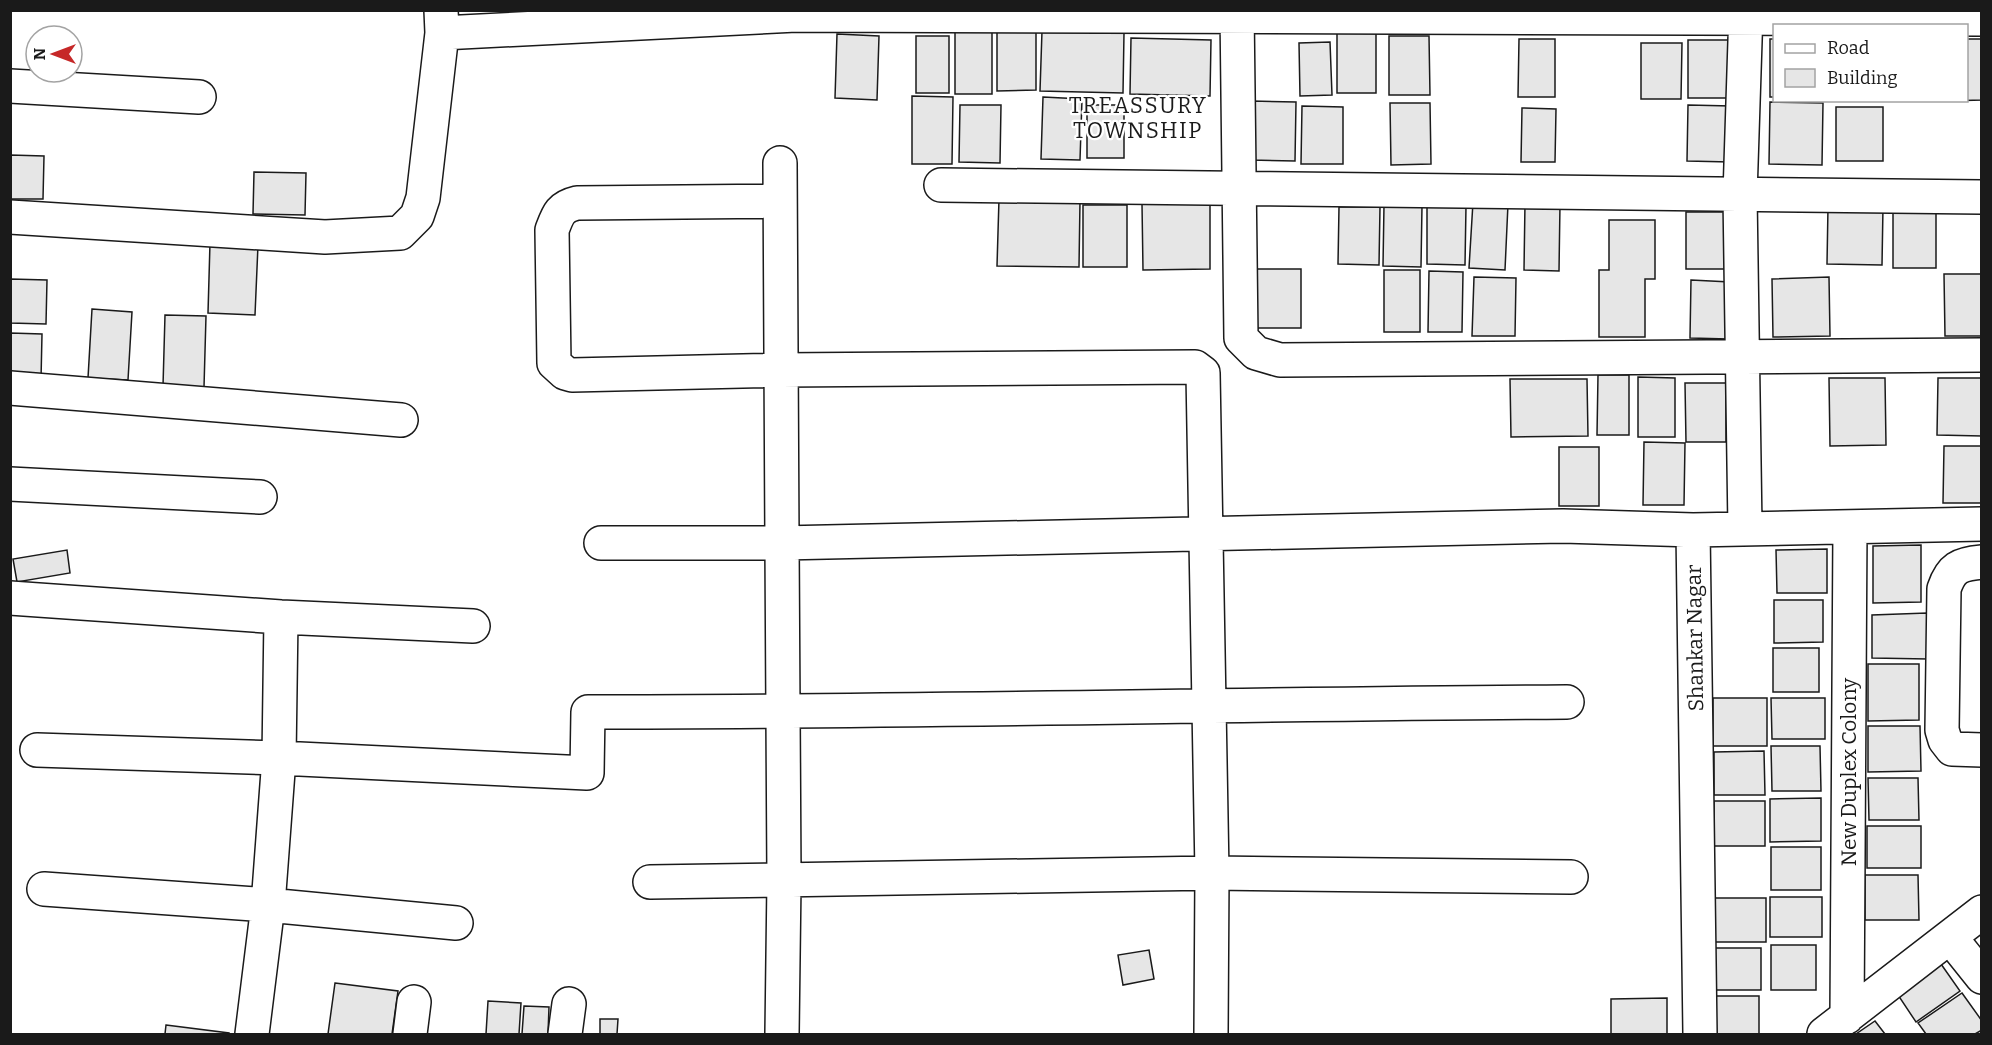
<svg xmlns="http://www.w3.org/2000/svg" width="1992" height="1045" font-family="Bitter,serif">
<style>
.building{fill:#e6e6e6;stroke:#1a1a1a;stroke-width:1.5}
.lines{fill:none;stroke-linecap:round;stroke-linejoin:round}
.minor-casing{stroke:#1a1a1a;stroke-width:36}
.minor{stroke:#fff;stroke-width:33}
.labels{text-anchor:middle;stroke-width:4.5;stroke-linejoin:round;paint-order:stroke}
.street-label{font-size:21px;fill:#1a1a1a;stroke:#fff}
.neighbourhood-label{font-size:22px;letter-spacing:1.5px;fill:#1a1a1a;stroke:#fff}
</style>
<rect width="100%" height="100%" fill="#fff"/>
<path class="building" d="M 955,29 L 992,29 L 992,94 L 955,94 Z
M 1042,31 L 1124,33 L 1123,93 L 1040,91 Z
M 997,32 L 1036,32 L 1036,90 L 997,91 Z
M 1337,32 L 1376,32 L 1376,93 L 1337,93 Z
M 837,34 L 879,36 L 877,100 L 835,98 Z
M 916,36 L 949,36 L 949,93 L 916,93 Z
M 1389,36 L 1429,36 L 1430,95 L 1389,95 Z
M 1131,38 L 1211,40 L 1210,96 L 1130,94 Z
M 1519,39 L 1555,39 L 1555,97 L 1518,97 Z
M 1770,39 L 1774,39 L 1774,97 L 1770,97 Z
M 1966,39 L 1982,39 L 1982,100 L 1946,101 L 1966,100 Z
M 1688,40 L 1729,40 L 1729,98 L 1688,98 Z
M 1330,42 L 1332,95 L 1300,96 L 1299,43 Z
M 1641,43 L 1682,43 L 1681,99 L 1641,99 Z
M 912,96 L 953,97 L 952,164 L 912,164 Z
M 1043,97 L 1082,99 L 1080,160 L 1041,159 Z
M 1251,101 L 1296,102 L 1295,161 L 1250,160 Z
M 1770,102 L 1823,103 L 1822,165 L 1769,164 Z
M 1390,103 L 1430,103 L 1431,164 L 1391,165 Z
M 960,105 L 1001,105 L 1000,163 L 959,162 Z
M 1087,105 L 1124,105 L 1124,158 L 1087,158 Z
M 1688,105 L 1731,106 L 1730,162 L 1687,161 Z
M 1302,106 L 1343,107 L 1343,164 L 1301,164 Z
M 1836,107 L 1883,107 L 1883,161 L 1836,161 Z
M 1522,108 L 1556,109 L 1555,162 L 1521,162 Z
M 10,155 L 44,156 L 43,199 L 10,199 Z
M 254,172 L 306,173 L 305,215 L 253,214 Z
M 999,199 L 1080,201 L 1079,267 L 997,266 Z
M 1473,202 L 1508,204 L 1505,270 L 1469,268 Z
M 1210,203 L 1210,269 L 1143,270 L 1142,204 Z
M 1525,203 L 1560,204 L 1559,271 L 1524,270 Z
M 1083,205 L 1127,205 L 1127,267 L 1083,267 Z
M 1384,205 L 1422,206 L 1421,267 L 1383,266 Z
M 1427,205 L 1466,206 L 1465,265 L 1427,264 Z
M 1339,207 L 1380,207 L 1379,265 L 1338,264 Z
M 1828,207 L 1883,207 L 1882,265 L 1827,264 Z
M 1686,212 L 1726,212 L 1726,269 L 1686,269 Z
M 1893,212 L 1936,212 L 1936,268 L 1893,268 Z
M 1609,220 L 1655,220 L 1655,279 L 1645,279 L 1645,337 L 1599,337 L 1599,270 L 1609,270 Z
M 210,243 L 258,245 L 255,315 L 208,313 Z
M 1251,269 L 1301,269 L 1301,328 L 1251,328 Z
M 1384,270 L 1420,270 L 1420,332 L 1384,332 Z
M 1429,271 L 1463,272 L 1462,332 L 1428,332 Z
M 1944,274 L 1982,274 L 1982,336 L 1945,336 Z
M 1474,277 L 1516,278 L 1515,336 L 1472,336 Z
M 1829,277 L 1830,336 L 1773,337 L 1772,279 Z
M 10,279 L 47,280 L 46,324 L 10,323 Z
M 1691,280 L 1730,282 L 1729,339 L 1690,338 Z
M 92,309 L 132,312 L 128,380 L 88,378 Z
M 165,315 L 206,316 L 204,387 L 163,386 Z
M 10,333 L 42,334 L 41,380 L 10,379 Z
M 1598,375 L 1629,375 L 1629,435 L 1597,435 Z
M 1638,377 L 1675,378 L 1675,437 L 1638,437 Z
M 1829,378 L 1885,378 L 1886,445 L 1830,446 Z
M 1938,378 L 1982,378 L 1982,436 L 1937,435 Z
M 1510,379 L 1587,379 L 1588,436 L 1511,437 Z
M 1685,383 L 1726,383 L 1726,442 L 1686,442 Z
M 1644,442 L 1685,443 L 1684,505 L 1643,505 Z
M 1944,446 L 1982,446 L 1982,503 L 1943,503 Z
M 1559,447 L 1599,447 L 1599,506 L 1559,506 Z
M 1921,545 L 1921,602 L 1873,603 L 1873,546 Z
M 1827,549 L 1827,593 L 1777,593 L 1776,550 Z
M 67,550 L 70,573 L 17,582 L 13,559 Z
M 1774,600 L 1823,600 L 1823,642 L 1774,643 Z
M 1927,613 L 1928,659 L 1872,658 L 1872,615 Z
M 1773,648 L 1819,648 L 1819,692 L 1773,692 Z
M 1868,664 L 1919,664 L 1919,720 L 1868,721 Z
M 1713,698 L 1767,698 L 1767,746 L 1713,746 Z
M 1771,698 L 1825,698 L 1825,739 L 1772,739 Z
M 1868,726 L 1920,726 L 1921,771 L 1868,772 Z
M 1771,746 L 1820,746 L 1821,791 L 1772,791 Z
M 1764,751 L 1765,795 L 1714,795 L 1714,752 Z
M 1868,778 L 1918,778 L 1919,820 L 1869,820 Z
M 1821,798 L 1821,841 L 1770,842 L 1770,799 Z
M 1714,801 L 1765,801 L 1765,846 L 1714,846 Z
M 1867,826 L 1921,826 L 1921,868 L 1867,868 Z
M 1771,847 L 1821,847 L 1821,890 L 1771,890 Z
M 1865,875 L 1918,875 L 1919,920 L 1865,920 Z
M 1770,897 L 1822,897 L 1822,937 L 1770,937 Z
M 1714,898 L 1766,898 L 1766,942 L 1714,942 Z
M 1771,945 L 1816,945 L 1816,990 L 1771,990 Z
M 1711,948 L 1761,948 L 1761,990 L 1711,990 Z
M 1149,950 L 1154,979 L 1123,985 L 1118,955 Z
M 1941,964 L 1960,991 L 1916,1022 L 1898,995 Z
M 335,983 L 398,991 L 392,1034 L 328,1034 Z
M 1962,993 L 1982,1021 L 1982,1030 L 1975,1034 L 1926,1034 L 1918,1023 Z
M 1711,996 L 1759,996 L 1759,1034 L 1711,1034 Z
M 1667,998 L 1667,1034 L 1611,1034 L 1611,999 Z
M 488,1001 L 521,1003 L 519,1034 L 486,1034 Z
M 524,1006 L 549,1007 L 548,1034 L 522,1034 Z
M 600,1019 L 618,1019 L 617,1034 L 600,1034 Z
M 1875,1021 L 1885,1034 L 1856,1034 Z
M 166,1025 L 229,1033 L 229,1034 L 165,1034 Z"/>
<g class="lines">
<defs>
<path id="minor" d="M 441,10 L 442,33 L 796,15 L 1982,19
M 1237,10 L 1241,338 L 1256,353 L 1280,360 L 1982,355
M 10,86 L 199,97
M 941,185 L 1982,197
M 780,201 L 577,203 C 560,207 558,214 552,230 L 554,363 L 565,373 L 572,375 L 781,370 L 1195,367 L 1203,373 L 1212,873 L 1211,1034
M 10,217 L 325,237 L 400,233 L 417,216 L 423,198 L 442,33
M 10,388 L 401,420
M 10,484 L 260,497
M 1745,529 L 1740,195 L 1746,10
M 1693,530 L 1700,1034
M 601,543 L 782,543 L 780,163
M 1982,562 C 1959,564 1951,568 1944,589 L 1942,730 L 1945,740 L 1952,749 L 1982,750
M 10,598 L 281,617 L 473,626
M 37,750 L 279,758 L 587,773 L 588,712 C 915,712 1241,704 1567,702
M 650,882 L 1212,873 L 1571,877
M 44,889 L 268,905 L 456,923
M 1950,937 L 1982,977
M 1847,1017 L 1850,527
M 252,1034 L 268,905 L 279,758 L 281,617
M 410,1034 L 414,1002
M 565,1034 L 569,1004
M 782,1034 L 784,881 L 782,543 L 1563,526 L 1693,530 L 1982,524
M 1824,1034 L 1982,912"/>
</defs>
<use href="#minor" class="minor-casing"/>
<use href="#minor" class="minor"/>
</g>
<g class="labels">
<g class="street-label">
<text transform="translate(1695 638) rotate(-91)" y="7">Shankar Nagar</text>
<text transform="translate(1849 772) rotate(-90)" y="7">New Duplex Colony</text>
</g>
<g class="neighbourhood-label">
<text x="1138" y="113">TREASSURY<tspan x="1138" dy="25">TOWNSHIP</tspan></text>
</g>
</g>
<rect width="1992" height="1045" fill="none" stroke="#1a1a1a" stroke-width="24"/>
<rect x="1773" y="24" width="195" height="78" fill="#ffffff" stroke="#a3a3a3" stroke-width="1.5"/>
<rect x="1785" y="44" width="30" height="9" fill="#ffffff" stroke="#a3a3a3" stroke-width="1.5"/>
<text x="1827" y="54" font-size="18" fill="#1a1a1a">Road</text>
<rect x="1785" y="69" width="30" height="18" fill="#e6e6e6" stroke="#a3a3a3" stroke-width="1.5"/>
<text x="1827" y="84" font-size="18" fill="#1a1a1a">Building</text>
<g transform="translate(54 54) rotate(270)"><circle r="28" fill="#ffffff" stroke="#a3a3a3" stroke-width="1.5"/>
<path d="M0-4.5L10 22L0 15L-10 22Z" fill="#c62828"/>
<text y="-9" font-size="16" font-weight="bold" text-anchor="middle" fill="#1a1a1a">N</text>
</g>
</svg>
